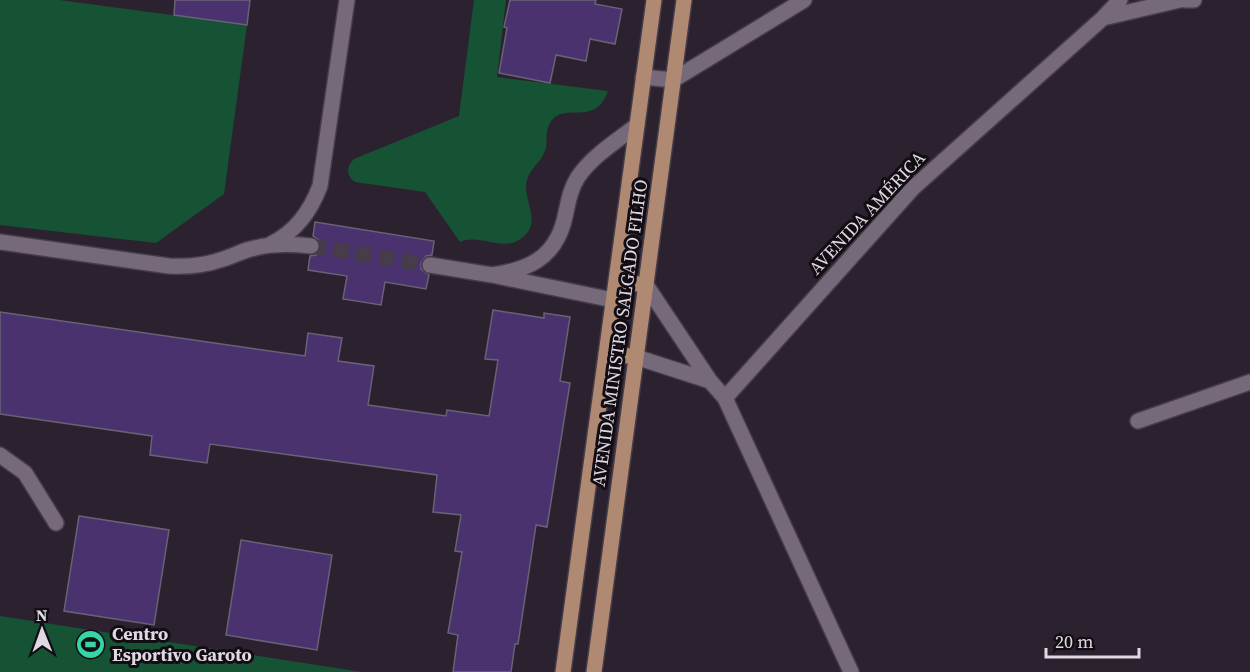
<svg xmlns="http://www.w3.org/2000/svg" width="1250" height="672" font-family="'Source Serif 4',serif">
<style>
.green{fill:#165335}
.building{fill:#4a326f;stroke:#686276;stroke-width:1.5}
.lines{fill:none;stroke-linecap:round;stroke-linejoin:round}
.minor-tunnel{stroke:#473d4a;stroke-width:15;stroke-dasharray:15 8;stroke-linecap:butt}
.minor-casing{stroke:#453c48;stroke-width:18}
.major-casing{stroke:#453c48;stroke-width:18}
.minor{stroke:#76697a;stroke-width:15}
.major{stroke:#af8972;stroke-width:15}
.labels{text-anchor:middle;stroke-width:6;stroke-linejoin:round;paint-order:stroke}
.street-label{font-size:18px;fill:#e0d9e3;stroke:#120d13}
.poi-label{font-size:18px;font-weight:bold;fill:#e0d9e3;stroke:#120d13;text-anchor:start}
</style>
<rect width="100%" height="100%" fill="#2c212f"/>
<path class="green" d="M 0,0 L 59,0 L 247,25 L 224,194 L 156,243 L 0,225 Z
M 474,0 L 506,0 L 497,77 L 608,91 C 594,131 559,96 548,128 C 545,135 548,143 545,151 C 540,164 527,170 526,186 C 526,205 541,223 522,238 C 503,253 480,233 460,242 L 425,192 L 355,182 C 346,176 346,166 354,159 L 459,116 Z
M 0,616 L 362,672 L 0,672 Z"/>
<path class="building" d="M 175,0 L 250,0 L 247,25 L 174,15 Z
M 510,0 L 596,0 L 595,4 L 622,9 L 615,44 L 590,39 L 586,61 L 556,55 L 550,83 L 499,73 L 507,28 L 504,27 Z
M 315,222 L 434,241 L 432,255 L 426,256 L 421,263 L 421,269 L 429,275 L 426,289 L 385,282 L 381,305 L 343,299 L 347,276 L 308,270 L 310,256 L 316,255 L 321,248 L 320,241 L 313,236 Z
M 493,310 L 544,318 L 544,313 L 570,317 L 560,381 L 570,383 L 547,527 L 536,525 L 518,644 L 515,644 L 511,672 L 453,672 L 458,635 L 448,633 L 462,552 L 455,551 L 461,515 L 433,512 L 437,475 L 210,444 L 207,463 L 150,455 L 152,436 L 0,414 L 0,312 L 305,356 L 308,333 L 342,338 L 338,361 L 374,366 L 368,405 L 446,416 L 447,410 L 489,416 L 498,360 L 485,359 Z
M 79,516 L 169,530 L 154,625 L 64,611 Z
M 241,540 L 332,555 L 317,650 L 226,635 Z"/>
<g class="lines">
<path class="minor-tunnel" d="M 311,246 L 430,265"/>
<defs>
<path id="minor" d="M 1185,0 L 1194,0
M 1103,18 L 1180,0
M 643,77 L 673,80 L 804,0
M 0,242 L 169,266 C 187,267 203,266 220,260 C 232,257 243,250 255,248 C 274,243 292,244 311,246
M 271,244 C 296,231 310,212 320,186 L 347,0
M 430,265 L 492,275 L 613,300
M 492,275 C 527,270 554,259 564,221 C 568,205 569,191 578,177 C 592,156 617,141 637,125
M 646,285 L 710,381 L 725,398 L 851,672
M 636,357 L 710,381
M 725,398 L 913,188 L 1103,18 L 1120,0
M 1138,421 L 1250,382
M 0,455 L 25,473 L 56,523"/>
<path id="major" d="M 616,281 L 646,285
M 606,353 L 636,357
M 563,672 L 654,0
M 594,672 L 684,0"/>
</defs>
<use href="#minor" class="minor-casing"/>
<use href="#major" class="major-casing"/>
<use href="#minor" class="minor"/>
<use href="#major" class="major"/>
</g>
<defs>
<symbol id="stadium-disc" viewBox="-11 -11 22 22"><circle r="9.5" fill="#36d4a7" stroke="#120d13"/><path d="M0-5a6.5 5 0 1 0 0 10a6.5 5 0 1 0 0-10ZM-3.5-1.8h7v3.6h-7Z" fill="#111"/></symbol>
</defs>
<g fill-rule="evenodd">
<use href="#stadium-disc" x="74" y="628" width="33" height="33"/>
</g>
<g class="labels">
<g class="street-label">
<text transform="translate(867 213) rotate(-47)" y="6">AVENIDA AMÉRICA</text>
<text transform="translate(620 333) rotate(-82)" y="6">AVENIDA MINISTRO SALGADO FILHO</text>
</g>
<g class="poi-label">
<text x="112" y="640">Centro<tspan x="112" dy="21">Esportivo Garoto</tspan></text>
</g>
</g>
<g transform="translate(42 630) rotate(359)" stroke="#120d13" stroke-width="4.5" paint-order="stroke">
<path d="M0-4.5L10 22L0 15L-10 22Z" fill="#e0d9e3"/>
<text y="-9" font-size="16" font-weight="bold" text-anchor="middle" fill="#e0d9e3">N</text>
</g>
<path d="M1046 648v9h93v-9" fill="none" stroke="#e0d9e3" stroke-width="3"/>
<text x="1055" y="648" font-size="18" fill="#e0d9e3" stroke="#120d13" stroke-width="4.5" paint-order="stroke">20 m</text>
</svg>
